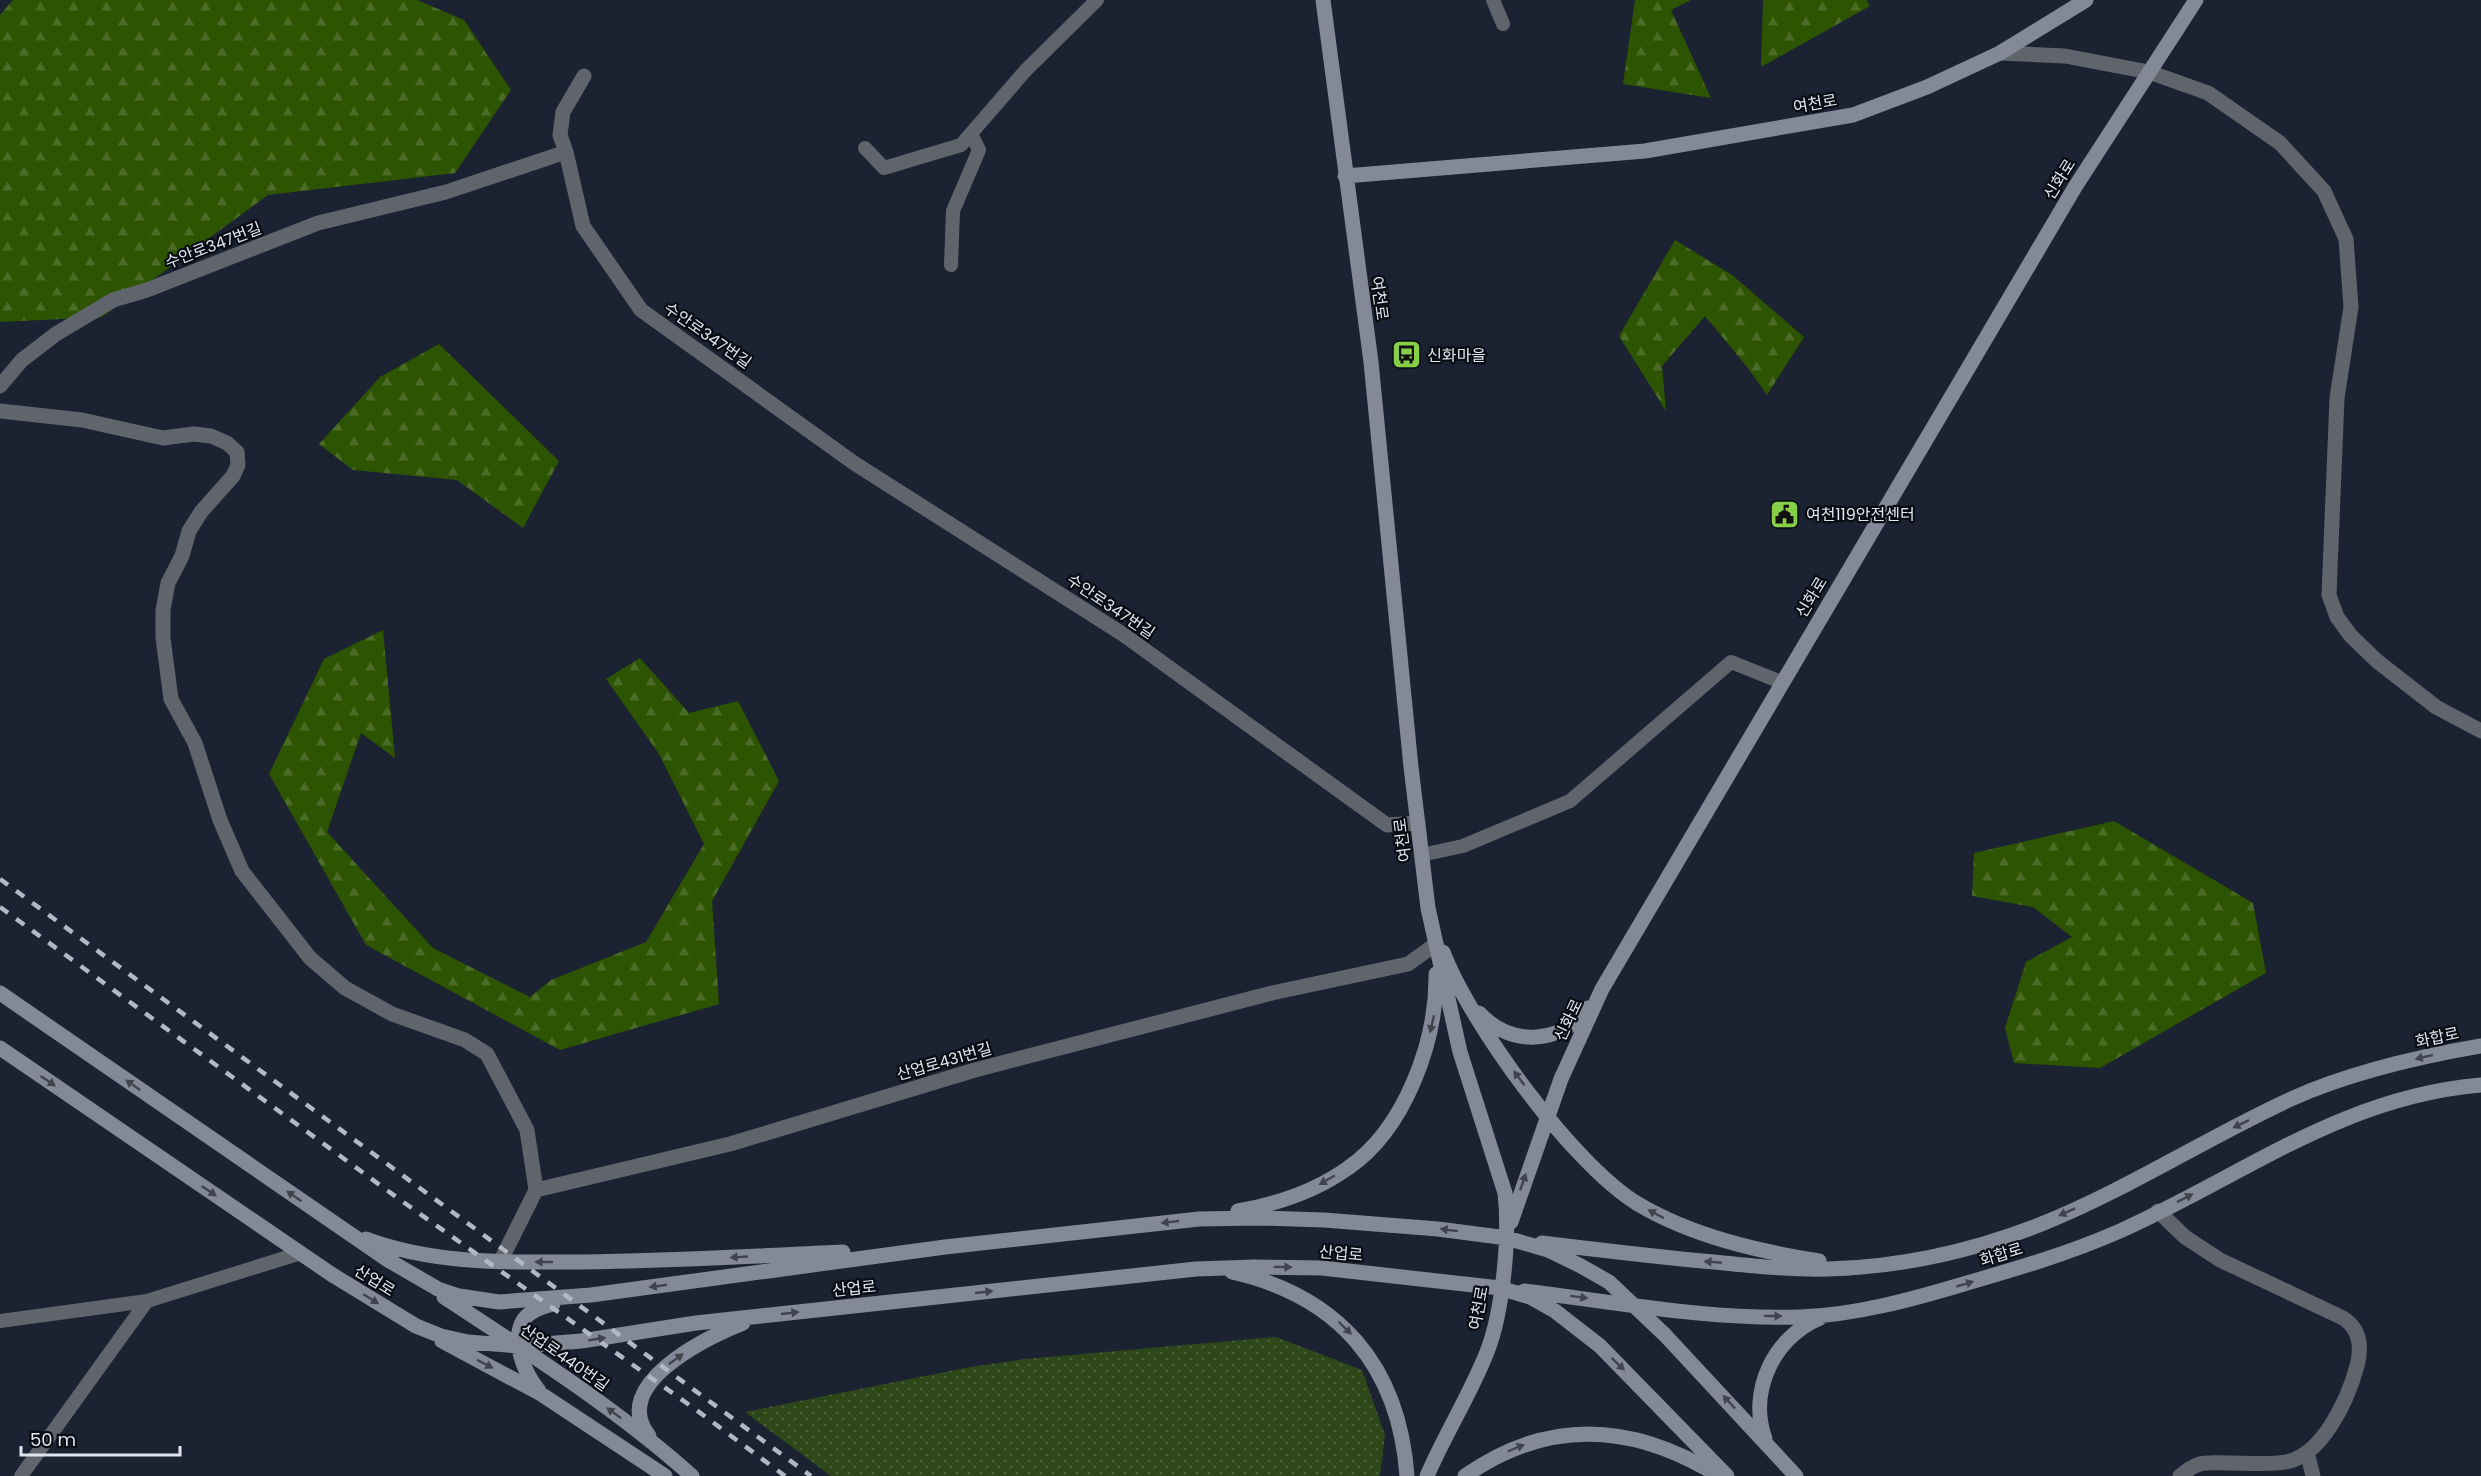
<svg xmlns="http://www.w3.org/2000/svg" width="2481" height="1476" font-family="Poppins,'Noto Sans KR',sans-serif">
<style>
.forest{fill:url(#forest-firs)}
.park{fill:url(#park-dots)}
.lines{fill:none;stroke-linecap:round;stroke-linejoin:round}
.service{stroke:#60646c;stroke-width:14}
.pedestrian{stroke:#60646c;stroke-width:15}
.minor{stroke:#60646c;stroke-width:15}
.secondary{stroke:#838997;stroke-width:15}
.rail{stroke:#b2b8c4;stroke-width:4.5;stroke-dasharray:10 10;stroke-linecap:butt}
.oneway{fill:#40444e}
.labels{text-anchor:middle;stroke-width:4.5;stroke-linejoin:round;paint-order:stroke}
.street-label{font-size:16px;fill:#dfe4ef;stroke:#090c13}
.poi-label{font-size:16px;fill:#dfe4ef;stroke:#090c13;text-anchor:start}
</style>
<defs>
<pattern id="forest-firs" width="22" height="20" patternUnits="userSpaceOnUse" patternTransform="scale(1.5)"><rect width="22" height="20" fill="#2d5400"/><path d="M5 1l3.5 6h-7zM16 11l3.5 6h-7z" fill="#4b6c26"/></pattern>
<pattern id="park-dots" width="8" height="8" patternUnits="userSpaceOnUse" patternTransform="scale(1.5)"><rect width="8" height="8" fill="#2e4719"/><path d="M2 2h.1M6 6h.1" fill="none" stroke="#4c613b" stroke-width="1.8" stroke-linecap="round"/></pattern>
</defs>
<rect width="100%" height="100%" fill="#1b2232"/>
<path class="forest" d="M 13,0 L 417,0 L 464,20 L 511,90 L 455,173 L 268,195 L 102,317 L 0,322 L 0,15 Z
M 1635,0 L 1691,0 L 1671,10 L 1711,98 L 1623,84 Z
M 1763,0 L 1866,0 L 1870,6 L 1761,67 Z
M 1675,240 L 1732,275 L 1804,337 L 1767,395 L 1748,368 L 1705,316 L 1662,366 L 1666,411 L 1619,336 Z
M 439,344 L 559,461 L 523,528 L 457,480 L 353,470 L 319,444 L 380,377 Z
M 383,630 L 395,758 L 361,733 L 327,832 L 433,948 L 530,997 L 551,980 L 646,942 L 704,844 L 659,754 L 606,679 L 640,658 L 689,713 L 738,701 L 779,781 L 712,901 L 719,1004 L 560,1050 L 366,945 L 269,774 L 324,659 Z
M 2114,821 L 2253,903 L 2266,973 L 2100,1068 L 2014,1063 L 2005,1028 L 2026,962 L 2072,937 L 2033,907 L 1972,896 L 1974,853 Z"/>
<path class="park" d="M 1276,1337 L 1362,1370 L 1385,1435 L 1380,1476 L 831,1476 L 745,1412 L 970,1367 L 1026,1359 Z"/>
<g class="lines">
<path class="service" d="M 1493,0 L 1503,24
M 865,148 L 884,168 L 961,145 L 1026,70 L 1097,0
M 951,265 L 953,211 L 979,150 L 971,134
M 1421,855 L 1463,846 L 1570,801 L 1731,662 L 1781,682
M 0,1321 L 147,1301 L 301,1253
M 21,1476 L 147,1301"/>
<path class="pedestrian" d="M 0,411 L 82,420 L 163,438 L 194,434 L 211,436 L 227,443 L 237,452 L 238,465 L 233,476 L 201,512 L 189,531 L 182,556 L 168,583 L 163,610 L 163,638 L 171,699 L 195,743 L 220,820 L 242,871 L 310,958 L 345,988 L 392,1014 L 465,1040 L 487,1054 L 527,1130 L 536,1190"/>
<path class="minor" d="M 2000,53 L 2065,56 L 2149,72 L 2208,93 L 2280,143 L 2324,191 L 2346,239 L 2351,307 L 2337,398 L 2329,595 L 2337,617 L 2351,636 L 2377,661 L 2436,707 L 2481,731
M 584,76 L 563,112 L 560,135 L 566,152 L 583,226 L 641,310 L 854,463 L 1124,635 L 1387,825 L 1418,823
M 0,386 L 22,360 L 56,334 L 113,300 L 147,290 L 318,223 L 446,192 L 566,152
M 2158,1211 L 2185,1237 L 2220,1260 L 2343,1318 C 2360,1329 2362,1347 2357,1366 C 2348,1399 2323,1455 2286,1462 C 2268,1465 2249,1463 2231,1463 C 2206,1463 2200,1459 2180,1476
M 500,1262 L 536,1190 L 730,1144 L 975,1070 L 1272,993 L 1408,964 L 1436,944
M 2307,1452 L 2313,1476"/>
<path class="secondary" d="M 1323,0 L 1371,362 L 1411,767 L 1428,908 L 1460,1052 L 1505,1193 C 1510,1237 1503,1311 1487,1352 C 1470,1395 1445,1434 1427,1476
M 1345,176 L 1645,151 L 1853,115 L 1927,87 L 2000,53 L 2086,0
M 1443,952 C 1470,1023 1573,1165 1638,1204 C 1692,1236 1757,1251 1819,1261
M 0,993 L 388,1260 L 438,1289 L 459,1296 L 499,1302 L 591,1295 L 945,1247 L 1199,1219 L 1258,1218 L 1324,1220 L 1438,1229 L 1507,1238 L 1548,1250 L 1579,1265 L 1609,1282 L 1665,1335 L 1796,1476
M 1479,1013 C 1511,1047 1560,1045 1588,1008
M 0,1048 L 331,1274 L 416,1326 L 441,1336 L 468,1342 L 519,1346 L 581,1341 L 696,1323 L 1196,1269 L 1254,1267 L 1322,1268 L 1500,1288 L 1530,1297 L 1555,1311 L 1600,1346 L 1727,1476
M 1238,1211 C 1277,1204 1316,1191 1348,1168 C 1405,1129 1437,1041 1436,974
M 1511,1222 L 1561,1079 L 1602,989 L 2075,187 L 2196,0
M 366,1239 C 436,1265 509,1262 582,1262 C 669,1261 756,1256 843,1252
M 1542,1243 C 1600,1250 1657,1257 1714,1262 C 1752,1266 1790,1270 1828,1269 C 1899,1267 1972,1251 2039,1225 C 2127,1190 2206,1138 2291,1099 C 2351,1072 2417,1057 2481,1046
M 1232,1272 C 1339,1296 1399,1366 1407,1476
M 1524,1291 C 1615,1302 1708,1320 1800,1317 C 1856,1315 1914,1299 1967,1283 C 2019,1268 2070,1253 2120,1231 C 2243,1176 2341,1097 2481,1085
M 444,1297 C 529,1353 616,1408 692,1476
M 442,1341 L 541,1394 L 665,1476
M 539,1391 C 525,1374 510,1341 524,1319 C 531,1310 543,1307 553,1304
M 649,1436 C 608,1385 706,1338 743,1323
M 1765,1439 C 1748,1391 1774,1337 1820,1318
M 1465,1476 C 1549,1417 1634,1423 1719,1476"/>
<path class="rail" d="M 0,879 L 811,1476
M 0,907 L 399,1199 L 695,1409 L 785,1476"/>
</g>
<defs><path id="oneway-solid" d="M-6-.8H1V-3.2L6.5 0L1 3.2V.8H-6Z" transform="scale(1.5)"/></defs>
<g class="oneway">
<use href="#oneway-solid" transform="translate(1432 1024) rotate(103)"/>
<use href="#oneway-solid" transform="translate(2424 1057) rotate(167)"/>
<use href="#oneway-solid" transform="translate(1519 1078) rotate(-127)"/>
<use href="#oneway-solid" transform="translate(48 1081) rotate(34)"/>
<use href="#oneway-solid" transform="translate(133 1085) rotate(-145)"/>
<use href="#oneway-solid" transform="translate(2241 1124) rotate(154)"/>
<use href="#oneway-solid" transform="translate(1327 1180) rotate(150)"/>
<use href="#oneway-solid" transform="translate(1523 1182) rotate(-71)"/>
<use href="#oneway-solid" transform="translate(209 1191) rotate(34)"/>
<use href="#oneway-solid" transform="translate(294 1196) rotate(-145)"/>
<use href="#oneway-solid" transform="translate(2185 1198) rotate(-27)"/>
<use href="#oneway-solid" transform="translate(2067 1212) rotate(156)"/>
<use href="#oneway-solid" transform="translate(1656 1214) rotate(-152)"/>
<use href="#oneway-solid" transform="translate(1170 1222) rotate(174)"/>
<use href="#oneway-solid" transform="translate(1449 1230) rotate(-173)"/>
<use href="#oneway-solid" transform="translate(739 1257) rotate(177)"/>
<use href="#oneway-solid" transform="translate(544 1262) rotate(180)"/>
<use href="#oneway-solid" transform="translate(1713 1262) rotate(-175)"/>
<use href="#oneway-solid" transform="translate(1283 1267) rotate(1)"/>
<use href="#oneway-solid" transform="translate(1965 1284) rotate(-16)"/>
<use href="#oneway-solid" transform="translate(658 1286) rotate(172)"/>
<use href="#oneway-solid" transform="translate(984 1292) rotate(-6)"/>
<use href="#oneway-solid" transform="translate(1579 1297) rotate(7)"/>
<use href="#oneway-solid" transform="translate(371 1299) rotate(32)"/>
<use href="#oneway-solid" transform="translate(790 1313) rotate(-6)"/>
<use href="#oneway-solid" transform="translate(1773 1316) rotate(1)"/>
<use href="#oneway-solid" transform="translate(1345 1328) rotate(44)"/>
<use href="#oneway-solid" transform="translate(597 1339) rotate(-9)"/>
<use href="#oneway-solid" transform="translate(676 1359) rotate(-36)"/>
<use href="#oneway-solid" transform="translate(485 1364) rotate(27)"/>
<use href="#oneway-solid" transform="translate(1618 1364) rotate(44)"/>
<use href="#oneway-solid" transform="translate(1729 1402) rotate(-133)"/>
<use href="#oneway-solid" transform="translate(614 1413) rotate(-144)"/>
<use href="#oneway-solid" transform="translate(1516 1448) rotate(-23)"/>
</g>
<defs>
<symbol id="bus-square" viewBox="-11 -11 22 22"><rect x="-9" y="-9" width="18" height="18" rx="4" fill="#88cf49" stroke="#090c13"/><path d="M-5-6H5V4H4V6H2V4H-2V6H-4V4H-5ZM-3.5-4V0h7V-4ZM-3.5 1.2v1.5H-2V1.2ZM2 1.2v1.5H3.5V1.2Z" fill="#111"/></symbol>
<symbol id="civic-square" viewBox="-11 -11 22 22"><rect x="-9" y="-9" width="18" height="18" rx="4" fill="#88cf49" stroke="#090c13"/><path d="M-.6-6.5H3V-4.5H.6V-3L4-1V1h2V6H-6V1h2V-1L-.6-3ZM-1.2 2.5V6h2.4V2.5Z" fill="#111"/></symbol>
</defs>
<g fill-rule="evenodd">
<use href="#bus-square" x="1390" y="338" width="33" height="33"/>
<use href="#civic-square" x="1768" y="498" width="33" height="33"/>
</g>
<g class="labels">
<g class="street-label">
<text transform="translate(1815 103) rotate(-10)" y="6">여천로</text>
<text transform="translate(2059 179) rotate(-58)" y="6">신화로</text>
<text transform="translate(213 245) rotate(-21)" y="6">수안로347번길</text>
<text transform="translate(1380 298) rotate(82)" y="6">여천로</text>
<text transform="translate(708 335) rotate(35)" y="6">수안로347번길</text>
<text transform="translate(1811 597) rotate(-59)" y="6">신화로</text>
<text transform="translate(1111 606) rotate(34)" y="6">수안로347번길</text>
<text transform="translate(1402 840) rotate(-97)" y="6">여천로</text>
<text transform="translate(1568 1020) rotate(-65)" y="6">신화로</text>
<text transform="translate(2437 1037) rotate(-12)" y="6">화합로</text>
<text transform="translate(944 1061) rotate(-16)" y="6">산업로431번길</text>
<text transform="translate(1341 1253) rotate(5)" y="6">산업로</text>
<text transform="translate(2001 1254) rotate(-17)" y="6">화합로</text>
<text transform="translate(375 1280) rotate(32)" y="6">산업로</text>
<text transform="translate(854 1288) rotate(-6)" y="6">산업로</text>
<text transform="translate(1478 1308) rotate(-80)" y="6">여천로</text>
<text transform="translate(565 1357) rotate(35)" y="6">산업로440번길</text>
</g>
<g class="poi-label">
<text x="1427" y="361">신화마을</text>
<text x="1806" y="520">여천119안전센터</text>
</g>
</g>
<path d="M21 1446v9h159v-9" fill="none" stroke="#dfe4ef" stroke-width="3"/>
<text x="30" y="1446" font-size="18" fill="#dfe4ef" stroke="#090c13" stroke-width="4.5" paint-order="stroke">50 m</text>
</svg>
